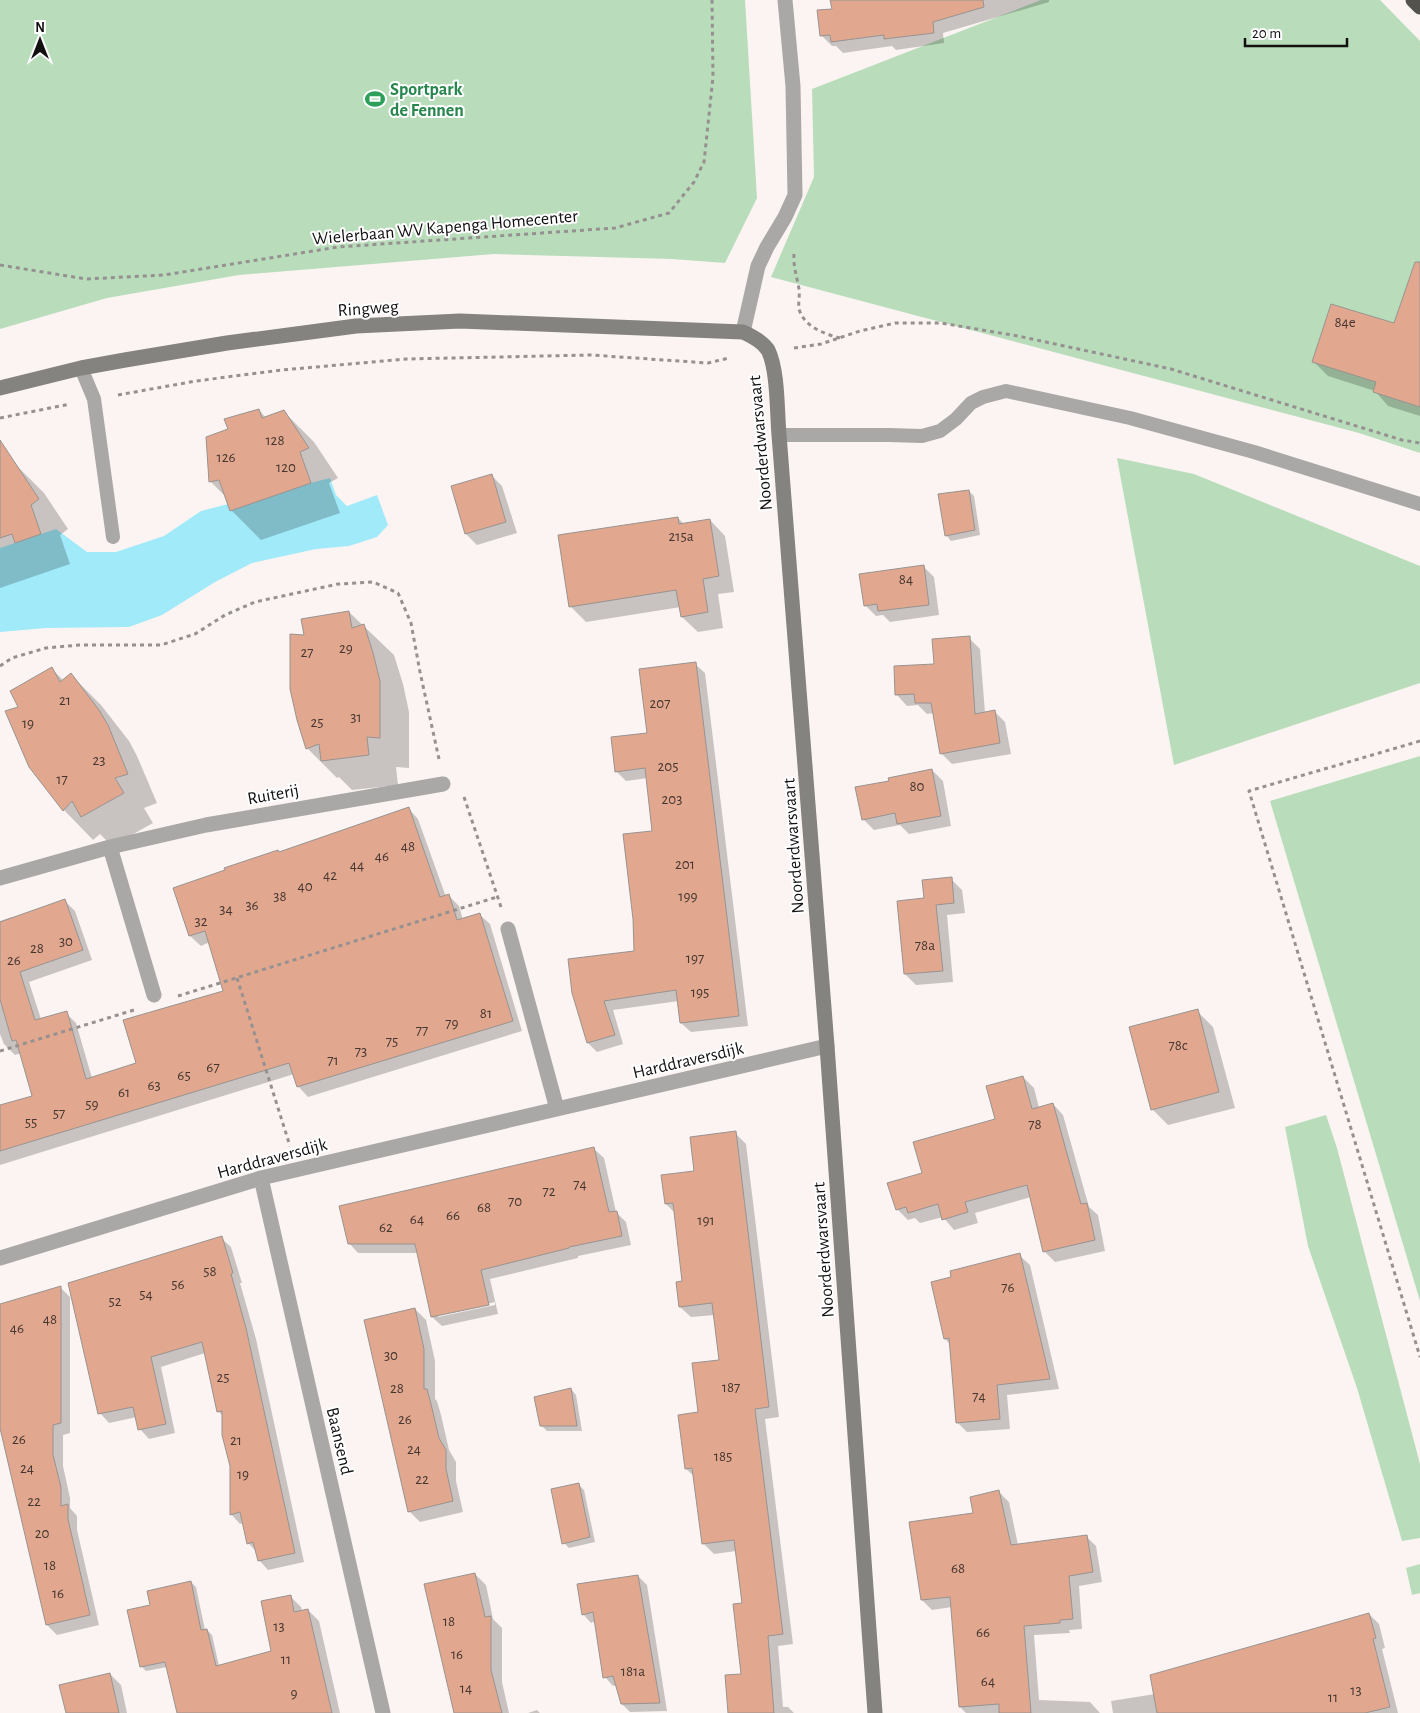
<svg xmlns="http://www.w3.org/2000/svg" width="1420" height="1713" font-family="'Alegreya Sans',sans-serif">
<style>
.green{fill:#b9ddbb}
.water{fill:#a0eafa}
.shadow{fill:#0003;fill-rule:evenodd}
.building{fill:#e1a88f;stroke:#989390}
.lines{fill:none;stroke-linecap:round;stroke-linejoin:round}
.path{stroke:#969190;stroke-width:3;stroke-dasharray:4 4;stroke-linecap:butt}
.lane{stroke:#a9a8a6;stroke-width:14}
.street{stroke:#a9a8a6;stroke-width:15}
.secondary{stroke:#84837f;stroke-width:15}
.highway{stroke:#54524d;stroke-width:15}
.labels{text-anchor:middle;stroke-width:4;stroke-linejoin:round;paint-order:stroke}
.number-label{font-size:15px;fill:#463630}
.leisure-label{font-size:18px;font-weight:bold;fill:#27864d;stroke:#fff;text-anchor:start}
.street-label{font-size:18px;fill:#121010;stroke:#fff}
</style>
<rect width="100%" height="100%" fill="#fbf4f2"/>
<path class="green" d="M 0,0 L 745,0 L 757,198 L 725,263 L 672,259 L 494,254 L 239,275 L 107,298 L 0,329 Z
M 1041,0 L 1380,0 L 1420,41 L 1420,453 L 1359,433 L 771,277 L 814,177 L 812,89 Z
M 1117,458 L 1194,474 L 1420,566 L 1420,683 L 1174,765 Z
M 1420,756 L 1420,1301 L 1270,801 Z
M 1326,1115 L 1337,1148 L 1420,1464 L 1420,1538 L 1402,1541 L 1357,1388 L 1308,1246 L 1285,1127 Z
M 1420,1564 L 1420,1593 L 1412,1595 L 1406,1568 Z"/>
<path class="water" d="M 330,478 L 336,495 L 347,506 L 377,495 L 388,525 L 377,537 L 349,546 L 316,549 L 252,563 L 215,582 L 162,615 L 129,627 L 46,628 L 0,632 L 0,548 L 56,529 L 87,552 L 116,552 L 164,536 L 201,511 Z"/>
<path class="shadow" d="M 846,0 L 1049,0 L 1049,2 L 943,33 L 944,43 L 896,50 L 892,46 L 843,53 L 836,46 L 832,46 L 821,35 L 833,10 Z
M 1420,307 L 1420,416 L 1388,406 L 1375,391 L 1328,376 L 1314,362 L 1395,325 Z
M 259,410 L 266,418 L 284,412 L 314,442 L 338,478 L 329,483 L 340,513 L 261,540 L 231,510 L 226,497 L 211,482 L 230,430 Z
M 14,463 L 44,493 L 68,529 L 60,535 L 70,564 L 0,588 L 0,467 Z
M 491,475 L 502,486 L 517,533 L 477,545 L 466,534 L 452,487 Z
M 969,491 L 974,496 L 980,535 L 951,541 L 946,535 Z
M 678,518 L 684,524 L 710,520 L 725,536 L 734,592 L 718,594 L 723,628 L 698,632 L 682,617 L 681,607 L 586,622 L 570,606 Z
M 923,566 L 934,577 L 939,615 L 890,622 L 883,615 L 876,616 L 865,605 Z
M 349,612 L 394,655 L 403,684 L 409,712 L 409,768 L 396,767 L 398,785 L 352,790 L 339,777 L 337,778 L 307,748 Z
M 969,638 L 980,649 L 985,713 L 994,711 L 1005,722 L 1011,754 L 952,764 L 941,753 L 934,713 L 927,714 L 918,705 L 907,706 L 897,695 Z
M 695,664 L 705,673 L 748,1026 L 691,1032 L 681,1023 L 679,1001 L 613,1010 L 623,1044 L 597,1052 L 588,1043 L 573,993 L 635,952 L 654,832 L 648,778 L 626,781 L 616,771 L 648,734 Z
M 52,669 L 64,681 L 71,675 L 101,705 L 129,741 L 137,756 L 157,803 L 144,808 L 153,823 L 112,846 L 100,834 L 93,840 L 64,810 L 20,707 Z
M 932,770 L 943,781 L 951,826 L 909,834 L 900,825 L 874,830 L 863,819 L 890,782 Z
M 408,808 L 418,819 L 446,897 L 449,896 L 459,906 L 463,920 L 479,914 L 490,924 L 522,1031 L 308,1097 L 298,1086 L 294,1074 L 0,1165 L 0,1106 L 33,1097 L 21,1053 L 15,1055 L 4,1044 L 0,1034 L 0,921 L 12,917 L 14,919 L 65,901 L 75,911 L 92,960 L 29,982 L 41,1019 L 66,1013 L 76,1023 L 92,1078 L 138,1064 L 225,992 L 210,942 L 201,946 L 190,936 L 174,889 Z
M 951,879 L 962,890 L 965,913 L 947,915 L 953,982 L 916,985 L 905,974 L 926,899 Z
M 1197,1011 L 1213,1027 L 1235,1108 L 1168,1125 L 1152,1109 Z
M 1023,1077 L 1034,1088 L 1039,1108 L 1053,1104 L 1063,1115 L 1089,1207 L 1098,1215 L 1105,1251 L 1055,1262 L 1044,1251 L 1031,1197 L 975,1213 L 978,1223 L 954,1230 L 943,1217 L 920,1223 L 915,1218 L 908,1220 L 897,1209 L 924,1174 L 997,1120 Z
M 735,1133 L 746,1144 L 779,1417 L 765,1419 L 793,1644 L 778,1646 L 783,1707 L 788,1707 L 794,1713 L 729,1713 L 743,1675 L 743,1604 L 736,1551 L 714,1554 L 703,1543 L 695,1477 L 686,1469 L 699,1413 L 720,1361 L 715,1315 L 691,1317 L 680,1307 L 683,1282 L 675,1213 L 666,1204 L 662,1176 L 696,1172 Z
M 594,1149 L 604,1158 L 616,1212 L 626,1222 L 631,1245 L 578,1256 L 578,1258 L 490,1279 L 498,1314 L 442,1326 L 432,1317 L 418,1253 L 358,1253 L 349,1243 ZM 495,1302 L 495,1305 L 438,1317 L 438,1315 Z
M 221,1238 L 231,1247 L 242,1283 L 240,1283 L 256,1339 L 304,1562 L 268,1570 L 259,1560 L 257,1552 L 248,1543 L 243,1523 L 240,1524 L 231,1514 L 231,1466 L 224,1417 L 218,1411 L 205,1353 L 161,1367 L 175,1433 L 149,1439 L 140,1429 L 137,1417 L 109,1423 L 100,1413 Z
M 1019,1255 L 1030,1265 L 1059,1389 L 1007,1395 L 1010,1429 L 967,1432 L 957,1422 L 951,1345 L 945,1339 L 933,1283 Z
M 60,1287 L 70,1297 L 70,1433 L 63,1435 L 63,1466 L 70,1498 L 70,1508 L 77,1516 L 77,1530 L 99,1625 L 57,1635 L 47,1625 L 0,1403 L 0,1306 Z
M 415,1309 L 426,1320 L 435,1361 L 435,1399 L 437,1401 L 441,1415 L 449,1450 L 456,1462 L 456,1481 L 463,1512 L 420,1522 L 409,1511 Z
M 571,1389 L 576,1395 L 582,1431 L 547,1431 L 542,1426 Z
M 579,1485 L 584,1490 L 595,1542 L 569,1548 L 564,1543 Z
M 999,1492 L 1009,1502 L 1018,1545 L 1086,1536 L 1096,1546 L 1102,1582 L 1079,1586 L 1082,1629 L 1069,1630 L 1070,1633 L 1034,1635 L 1039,1700 L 1090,1702 L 1100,1713 L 966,1713 L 960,1707 L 952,1607 L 932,1610 L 922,1600 L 975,1514 Z
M 475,1574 L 486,1585 L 493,1619 L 502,1628 L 502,1682 L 509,1713 L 455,1713 Z
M 638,1576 L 647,1585 L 667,1711 L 630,1712 L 622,1704 L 617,1685 L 613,1686 L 605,1677 L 596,1621 L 591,1623 L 583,1614 Z
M 191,1582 L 196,1587 L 205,1630 L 207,1630 L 212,1635 L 219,1666 L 235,1713 L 178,1713 L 167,1667 L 146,1671 L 141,1666 L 151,1606 Z
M 290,1596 L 301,1607 L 302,1611 L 308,1610 L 319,1621 L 340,1713 L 287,1713 L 272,1652 Z
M 1369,1614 L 1379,1624 L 1385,1648 L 1382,1649 L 1398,1713 L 1113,1713 L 1111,1701 L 1155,1694 Z
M 110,1674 L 121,1685 L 127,1713 L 67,1713 Z
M 537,1710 L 540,1713 L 528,1713 Z"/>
<path class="building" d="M 830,0 L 983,0 L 984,7 L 933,22 L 934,33 L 884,39 L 884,35 L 831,42 L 830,35 L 820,36 L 817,10 L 832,9 Z
M 1415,262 L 1420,262 L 1420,407 L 1373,392 L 1376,382 L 1312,362 L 1331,304 L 1394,323 Z
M 259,409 L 262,418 L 284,410 L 309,448 L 300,452 L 311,483 L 230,511 L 219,480 L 209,482 L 206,437 L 228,429 L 224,419 Z
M 0,440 L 39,499 L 31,505 L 41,534 L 15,543 L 12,534 L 0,538 Z
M 492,474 L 506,522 L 465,534 L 451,486 Z
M 969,490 L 975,530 L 945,536 L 938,494 Z
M 678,517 L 679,524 L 710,519 L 719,576 L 703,579 L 708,612 L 681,617 L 676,590 L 569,607 L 558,535 Z
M 924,565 L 929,605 L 878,611 L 877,604 L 864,606 L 859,574 Z
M 349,611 L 352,628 L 364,624 L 373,653 L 380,681 L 380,738 L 367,737 L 369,755 L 321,761 L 319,744 L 306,749 L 297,720 L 290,689 L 290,634 L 304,635 L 301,619 Z
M 970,636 L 975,714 L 995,710 L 1000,743 L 940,754 L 931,703 L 915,703 L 914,694 L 895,695 L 894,666 L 934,664 L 932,639 Z
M 696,662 L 739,1016 L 680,1023 L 676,990 L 604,1001 L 615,1035 L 587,1043 L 572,993 L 568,959 L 634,951 L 633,919 L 623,834 L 652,831 L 645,768 L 615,772 L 611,737 L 647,733 L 639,669 Z
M 52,667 L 60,682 L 71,673 L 99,710 L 108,725 L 128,774 L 115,778 L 124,793 L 81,817 L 72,801 L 63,811 L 29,767 L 5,711 L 18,707 L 10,691 Z
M 932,769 L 941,816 L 897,824 L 895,813 L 862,820 L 855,787 L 889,781 L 888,778 Z
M 409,807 L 440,897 L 449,894 L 457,920 L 480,913 L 513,1021 L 297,1087 L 289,1063 L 0,1151 L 0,1105 L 32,1096 L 16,1040 L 12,1041 L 0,999 L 0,922 L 65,899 L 83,950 L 20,972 L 35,1020 L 67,1011 L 86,1079 L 136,1063 L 123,1020 L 223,991 L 205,931 L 189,936 L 173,888 L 225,870 L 224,868 L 278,850 L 279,852 Z
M 952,877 L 954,903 L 936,905 L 943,971 L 904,974 L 897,901 L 924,898 L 922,880 Z
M 1198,1009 L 1219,1092 L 1151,1110 L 1129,1027 Z
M 1023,1076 L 1032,1109 L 1053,1103 L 1081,1204 L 1087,1203 L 1095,1240 L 1043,1252 L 1027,1185 L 965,1202 L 968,1212 L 942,1220 L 938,1204 L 908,1213 L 906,1207 L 896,1210 L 887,1183 L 922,1173 L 913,1142 L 995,1119 L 986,1086 Z
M 736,1131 L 769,1407 L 755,1409 L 783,1634 L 768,1636 L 774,1713 L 728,1713 L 725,1675 L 741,1674 L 733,1604 L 742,1603 L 734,1540 L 702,1544 L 692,1468 L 685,1469 L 678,1415 L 698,1412 L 692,1363 L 719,1360 L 712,1303 L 679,1307 L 676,1282 L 682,1281 L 673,1203 L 665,1204 L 661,1175 L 694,1171 L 690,1137 Z
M 594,1147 L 609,1212 L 617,1211 L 622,1236 L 569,1247 L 569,1248 L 481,1270 L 489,1305 L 431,1317 L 415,1244 L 348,1244 L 339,1206 Z
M 222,1236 L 233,1273 L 231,1274 L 246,1328 L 295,1553 L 258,1561 L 253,1542 L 247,1544 L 240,1512 L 230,1515 L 230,1466 L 222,1435 L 222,1411 L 217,1412 L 202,1342 L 151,1357 L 166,1424 L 138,1430 L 133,1407 L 98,1414 L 68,1283 Z
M 1020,1253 L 1050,1379 L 997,1385 L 1000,1419 L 956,1423 L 949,1338 L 944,1339 L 931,1282 L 951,1277 L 950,1271 Z
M 61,1286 L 61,1423 L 53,1425 L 53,1455 L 61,1487 L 61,1506 L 68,1504 L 68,1519 L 90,1615 L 46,1625 L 0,1428 L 0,1304 Z
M 415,1308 L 424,1349 L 424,1389 L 427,1389 L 431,1404 L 439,1438 L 446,1450 L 446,1469 L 453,1501 L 408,1512 L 364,1320 Z
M 571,1388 L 577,1426 L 540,1426 L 534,1397 Z
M 579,1483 L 590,1537 L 562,1544 L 551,1489 Z
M 999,1490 L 1011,1545 L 1087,1535 L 1093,1572 L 1069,1576 L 1073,1619 L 1060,1620 L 1060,1623 L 1024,1626 L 1031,1713 L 999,1713 L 999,1704 L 959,1707 L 950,1597 L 921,1600 L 909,1522 L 973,1513 L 970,1497 Z
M 475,1573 L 485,1617 L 491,1616 L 491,1670 L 502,1713 L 454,1713 L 424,1584 Z
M 638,1575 L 660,1703 L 621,1704 L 613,1676 L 603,1678 L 593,1612 L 582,1615 L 577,1584 Z
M 191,1581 L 201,1630 L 207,1629 L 216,1666 L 271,1651 L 261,1601 L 291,1595 L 294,1612 L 308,1609 L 332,1713 L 177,1713 L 165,1662 L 140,1667 L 127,1610 L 150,1605 L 147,1591 Z
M 1369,1613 L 1376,1638 L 1373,1639 L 1390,1707 L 1365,1713 L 1157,1713 L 1150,1675 Z
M 110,1673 L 119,1713 L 66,1713 L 59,1685 Z"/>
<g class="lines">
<path class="path" d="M 794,254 C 793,266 797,277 799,289 C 800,296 798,303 799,309 C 804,327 825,334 840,338
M 0,265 L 86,279 L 164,275 L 338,247 L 615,228 L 669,213 L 694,182 L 704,162 L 713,77 L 712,0
M 794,348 L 821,344 L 860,331 L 895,323 L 941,323 L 1018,336 L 1171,369 L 1402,440 L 1420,443
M 118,395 L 196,381 L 282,370 L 406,359 L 591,355 L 708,363 L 729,358
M 0,418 L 70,404
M 0,666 L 12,658 L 46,648 L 79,645 L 161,645 L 195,634 L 225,615 L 255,602 L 338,584 L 373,582 L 398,593 L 411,623 L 420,672 L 439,759
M 1420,741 L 1249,791 L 1420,1357
M 464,797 L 501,907
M 237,978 L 290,1146
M 178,996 L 497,897
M 0,1051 L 134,1010"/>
<path class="lane" d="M 81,368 L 94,399 L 113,537
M 779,435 L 889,435 L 922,436 L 940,431 L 956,419 L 971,403 L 983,397 L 1006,391 L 1130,418 L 1254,452 L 1420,504"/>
<path class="street" d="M 743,332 L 758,266 L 767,247 L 785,217 L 795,195 L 793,86 L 785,0
M 110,847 L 154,995
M 0,878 L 110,847 L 206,825 L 443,784
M 508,929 L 557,1109
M 261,1178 L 383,1713
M 0,1258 L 261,1178 L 827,1046"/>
<path class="secondary" d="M 0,388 L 81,368 L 125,360 L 227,343 L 356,326 L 460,321 L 743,332 C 752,336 762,341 768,350 C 778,370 777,412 779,435 L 827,1046 L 875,1713"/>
<path class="highway" d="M 1413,0 L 1420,7"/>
</g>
<defs>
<symbol id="stadium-bare" viewBox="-9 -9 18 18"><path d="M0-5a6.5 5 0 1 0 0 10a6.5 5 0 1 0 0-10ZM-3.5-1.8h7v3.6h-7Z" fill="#2e9e5b" stroke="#fff" stroke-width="2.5" paint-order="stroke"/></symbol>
</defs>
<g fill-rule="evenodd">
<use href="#stadium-bare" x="361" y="85" width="28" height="28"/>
</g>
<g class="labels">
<g class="number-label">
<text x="1345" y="327">84e</text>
<text x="275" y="445">128</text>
<text x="226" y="462">126</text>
<text x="286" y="472">120</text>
<text x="681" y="541">215a</text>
<text x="906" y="584">84</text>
<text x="346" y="653">29</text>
<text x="307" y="657">27</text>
<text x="65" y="705">21</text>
<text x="660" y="708">207</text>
<text x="356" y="722">31</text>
<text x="317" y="727">25</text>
<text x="28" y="728">19</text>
<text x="99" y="765">23</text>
<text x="668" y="771">205</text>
<text x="62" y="784">17</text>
<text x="917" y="791">80</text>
<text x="672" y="804">203</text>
<text x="408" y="851">48</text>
<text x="382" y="861">46</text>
<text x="685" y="869">201</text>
<text x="357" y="870">44</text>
<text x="330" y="880">42</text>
<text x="305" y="891">40</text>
<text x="280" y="901">38</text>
<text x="688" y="901">199</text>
<text x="252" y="910">36</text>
<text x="226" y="914">34</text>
<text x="201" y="926">32</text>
<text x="66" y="946">30</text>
<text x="925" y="950">78a</text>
<text x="37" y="953">28</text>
<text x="695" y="963">197</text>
<text x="14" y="965">26</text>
<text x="700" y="997">195</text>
<text x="486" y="1018">81</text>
<text x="452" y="1028">79</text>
<text x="422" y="1035">77</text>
<text x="392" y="1046">75</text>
<text x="1178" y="1050">78c</text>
<text x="361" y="1056">73</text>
<text x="333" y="1065">71</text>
<text x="213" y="1072">67</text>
<text x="184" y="1080">65</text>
<text x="154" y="1090">63</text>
<text x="124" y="1097">61</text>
<text x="92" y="1109">59</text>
<text x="59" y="1118">57</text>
<text x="31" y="1127">55</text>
<text x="1035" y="1129">78</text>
<text x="580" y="1189">74</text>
<text x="549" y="1196">72</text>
<text x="515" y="1206">70</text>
<text x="484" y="1212">68</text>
<text x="453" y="1220">66</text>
<text x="417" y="1224">64</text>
<text x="706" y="1225">191</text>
<text x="386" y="1232">62</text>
<text x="210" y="1276">58</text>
<text x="178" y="1289">56</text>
<text x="1008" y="1292">76</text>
<text x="146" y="1299">54</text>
<text x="115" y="1306">52</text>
<text x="50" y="1324">48</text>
<text x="17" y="1333">46</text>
<text x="391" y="1360">30</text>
<text x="223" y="1382">25</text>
<text x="731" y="1392">187</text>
<text x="397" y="1393">28</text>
<text x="979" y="1401">74</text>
<text x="405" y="1424">26</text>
<text x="19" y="1444">26</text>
<text x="236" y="1445">21</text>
<text x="414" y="1454">24</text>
<text x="723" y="1461">185</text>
<text x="27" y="1473">24</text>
<text x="243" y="1479">19</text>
<text x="422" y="1484">22</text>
<text x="34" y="1506">22</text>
<text x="42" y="1538">20</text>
<text x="50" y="1570">18</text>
<text x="958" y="1573">68</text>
<text x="58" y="1598">16</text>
<text x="449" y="1626">18</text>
<text x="279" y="1631">13</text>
<text x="983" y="1637">66</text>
<text x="457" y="1659">16</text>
<text x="286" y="1664">11</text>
<text x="633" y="1676">181a</text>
<text x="988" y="1686">64</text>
<text x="466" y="1693">14</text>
<text x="1356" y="1695">13</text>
<text x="294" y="1698">9</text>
<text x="1333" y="1702">11</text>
</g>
<g class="leisure-label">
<text x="390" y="95">Sportpark<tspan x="390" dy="21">de Fennen</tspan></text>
</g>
<g class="street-label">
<text transform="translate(445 227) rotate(-5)" y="6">Wielerbaan WV Kapenga Homecenter</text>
<text transform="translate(368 308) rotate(-4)" y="6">Ringweg</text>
<text transform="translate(760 443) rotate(-95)" y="6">Noorderdwarsvaart</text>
<text transform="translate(273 794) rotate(-10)" y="6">Ruiterij</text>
<text transform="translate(793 846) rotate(-94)" y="6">Noorderdwarsvaart</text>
<text transform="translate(688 1060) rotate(-13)" y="6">Harddraversdijk</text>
<text transform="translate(272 1158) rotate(-15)" y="6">Harddraversdijk</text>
<text transform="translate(823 1250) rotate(-94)" y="6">Noorderdwarsvaart</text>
<text transform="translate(340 1441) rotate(77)" y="6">Baansend</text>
</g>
</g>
<g transform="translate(40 40)" stroke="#ffffff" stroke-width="4" paint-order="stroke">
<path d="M0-4L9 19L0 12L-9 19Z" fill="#121010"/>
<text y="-8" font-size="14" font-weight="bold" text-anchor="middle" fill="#121010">N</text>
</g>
<path d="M1245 38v8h102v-8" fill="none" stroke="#121010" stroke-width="2.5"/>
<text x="1252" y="38" font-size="15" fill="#121010" stroke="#ffffff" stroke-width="4" paint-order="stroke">20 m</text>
</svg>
